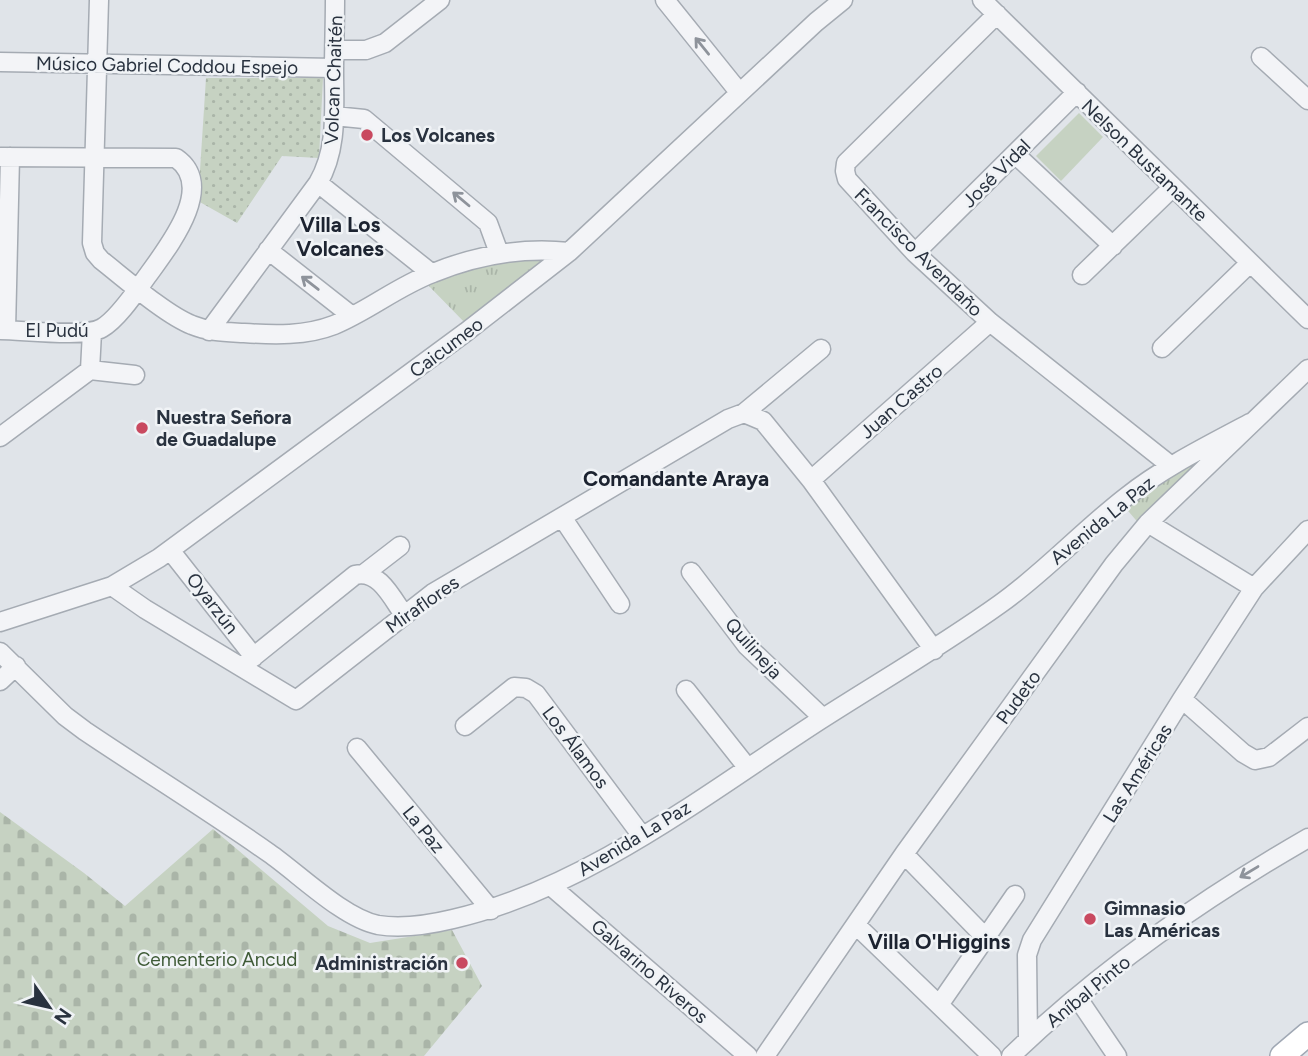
<svg xmlns="http://www.w3.org/2000/svg" width="1308" height="1056" font-family="Figtree,sans-serif">
<style>
.grass{fill:url(#grass-tufts)}
.cemetery{fill:url(#cemetery-stones)}
.park{fill:url(#park-dots)}
.pitch{fill:#c6d2c2}
.lines{fill:none;stroke-linecap:round;stroke-linejoin:round}
.minor-casing{stroke:#a5abb3;stroke-width:21}
.major-casing{stroke:#a0a8b4;stroke-width:26}
.minor{stroke:#f3f4f7;stroke-width:18}
.major{stroke:#fff;stroke-width:23}
.oneway{stroke:#8e939b}
.poi-dot{fill:#c94a60;stroke:#f0f3f6;stroke-width:2.5}
.labels{text-anchor:middle;stroke-width:5;stroke-linejoin:round;paint-order:stroke}
.street-label{font-size:19px;fill:#29323f;stroke:#f0f3f6}
.poi-label{font-size:19px;font-weight:bold;fill:#29323f;stroke:#f0f3f6;text-anchor:start}
.park-label{font-size:19px;fill:#3f5b37;stroke:#f0f3f6}
.neighbourhood-label{font-size:21px;font-weight:bold;fill:#1c2330;stroke:#f0f3f6}
</style>
<defs>
<pattern id="grass-tufts" width="24" height="20" patternUnits="userSpaceOnUse" patternTransform="scale(1.75)"><rect width="24" height="20" fill="#c6d2c2"/><path d="M3 7l-1-3M5 7V3M7 7l1-3M15 17l-1-3M17 17v-4M19 17l1-3" fill="none" stroke="#aab5a8"/></pattern>
<pattern id="cemetery-stones" width="16" height="16" patternUnits="userSpaceOnUse" patternTransform="scale(1.75)"><rect width="16" height="16" fill="#c6d2c2"/><path d="M2 7V4a2 2 0 0 1 4 0v3zM10 15v-3a2 2 0 0 1 4 0v3z" fill="#aab5a8"/></pattern>
<pattern id="park-dots" width="8" height="8" patternUnits="userSpaceOnUse" patternTransform="scale(1.75)"><rect width="8" height="8" fill="#c6d2c2"/><path d="M2 2h.1M6 6h.1" fill="none" stroke="#aab5a8" stroke-width="1.8" stroke-linecap="round"/></pattern>
</defs>
<rect width="100%" height="100%" fill="#e0e4e9"/>
<path class="grass" d="M 554,257 L 467,325 L 426,283 L 500,258 Z
M 1230,438 L 1141,526 L 1123,505 Z"/>
<path class="cemetery" d="M 0,812 L 84,873 L 125,906 L 213,829 L 328,926 L 370,943 L 452,930 L 482,986 L 424,1056 L 0,1056 Z"/>
<path class="park" d="M 206,78 L 323,78 L 319,158 L 282,156 L 237,223 L 198,201 Z"/>
<path class="pitch" d="M 1079,113 L 1103,137 L 1061,181 L 1036,156 Z"/>
<g class="lines">
<defs>
<path id="minor" d="M 99,0 L 92,243 L 95,253 L 101,260 C 124,278 166,315 192,325 C 209,332 226,332 244,333 C 274,335 306,336 334,325 C 368,311 398,286 433,273 C 477,255 522,247 569,252
M 665,0 L 739,92
M 982,0 L 1308,319
M 997,14 L 846,163 L 845,171 L 847,179 L 915,253 L 990,322 L 1170,465
M 335,50 L 366,50 L 385,43 L 440,0
M 1261,57 L 1308,100
M 0,62 L 334,68
M 334,116 L 364,119 L 488,223 L 499,253
M 1015,154 L 1113,246
M 0,157 L 176,158 C 217,186 168,247 148,275 C 137,290 118,319 102,328 C 85,338 23,330 0,330
M 318,183 L 431,273
M 268,250 L 352,316
M 915,253 L 1077,92
M 1082,275 L 1173,187
M 6,330 L 10,157
M 209,331 L 318,183 C 338,149 334,110 334,71 C 334,48 335,24 335,0
M 1162,348 L 1250,263
M 90,370 L 92,332
M 744,413 L 821,349
M 0,437 L 90,370 L 135,375
M 811,480 L 990,322
M 562,517 L 620,604
M 1148,523 L 1254,588
M 170,550 L 254,657
M 691,572 L 747,646 L 823,718
M 365,573 L 400,546
M 112,586 L 145,609 L 296,700 L 433,593 L 728,419 L 744,413 L 763,421 L 811,480 L 934,650
M 0,622 L 112,586 L 159,558 L 466,332 L 569,252 L 816,22 L 843,0
M 0,652 L 65,716 L 85,731 C 146,772 209,811 269,853 C 298,873 343,918 378,925 C 403,929 428,925 453,919 C 584,889 702,797 814,724 C 876,684 940,647 1000,604 C 1044,573 1082,531 1126,497 C 1164,467 1207,446 1250,423
M 242,666 L 355,575 C 379,569 392,598 404,615
M 0,681 L 16,666
M 686,690 L 747,767
M 1182,699 L 1243,753 L 1255,760 L 1269,757 L 1308,727
M 465,726 L 514,687 L 526,688 L 536,694 L 642,836
M 357,748 L 491,910
M 904,854 L 986,938
M 552,887 L 748,1056
M 856,925 L 992,1056
M 1077,997 L 1117,1056
M 939,1005 L 1015,895
M 1028,1040 L 1027,955 L 1032,940 L 1182,699 L 1254,588 L 1308,530
M 765,1056 L 904,854 L 1114,564 L 1148,523 L 1308,369
M 1011,1056 C 1098,972 1204,898 1308,838"/>
<path id="major" d="M 1282,1056 L 1308,1034"/>
</defs>
<use href="#minor" class="minor-casing"/>
<use href="#major" class="major-casing"/>
<use href="#minor" class="minor"/>
<use href="#major" class="major"/>
</g>
<defs><path id="oneway-shaft" d="M-6 0H5M1.5-3L5.5 0L1.5 3" fill="none" stroke-width="1.6" stroke-linecap="round" stroke-linejoin="round" transform="scale(1.75)"/></defs>
<g class="oneway">
<use href="#oneway-shaft" transform="translate(702 46) rotate(-129)"/>
<use href="#oneway-shaft" transform="translate(461 199) rotate(-140)"/>
<use href="#oneway-shaft" transform="translate(310 283) rotate(-142)"/>
<use href="#oneway-shaft" transform="translate(1249 872) rotate(149)"/>
</g>
<g class="poi-dot">
<circle cx="367" cy="135" r="7"/>
<circle cx="142" cy="428" r="7"/>
<circle cx="1090" cy="919" r="7"/>
<circle cx="462" cy="963" r="7"/>
</g>
<g class="labels">
<g class="street-label">
<text transform="translate(167 65) rotate(1)" y="7">Músico Gabriel Coddou Espejo</text>
<text transform="translate(333 80) rotate(-88)" y="7">Volcan Chaitén</text>
<text transform="translate(1145 160) rotate(44)" y="7">Nelson Bustamante</text>
<text transform="translate(996 173) rotate(-45)" y="7">José Vidal</text>
<text transform="translate(919 252) rotate(45)" y="7">Francisco Avendaño</text>
<text x="57" y="337">El Pudú</text>
<text transform="translate(446 347) rotate(-37)" y="7">Caicumeo</text>
<text transform="translate(901 401) rotate(-41)" y="7">Juan Castro</text>
<text transform="translate(1102 520) rotate(-39)" y="7">Avenida La Paz</text>
<text transform="translate(213 603) rotate(52)" y="7">Oyarzún</text>
<text transform="translate(422 604) rotate(-35)" y="7">Miraflores</text>
<text transform="translate(754 648) rotate(48)" y="7">Quilineja</text>
<text transform="translate(1018 697) rotate(-54)" y="7">Pudeto</text>
<text transform="translate(576 747) rotate(53)" y="7">Los Álamos</text>
<text transform="translate(1137 773) rotate(-58)" y="7">Las Américas</text>
<text transform="translate(424 829) rotate(51)" y="7">La Paz</text>
<text transform="translate(634 838) rotate(-31)" y="7">Avenida La Paz</text>
<text transform="translate(650 971) rotate(41)" y="7">Galvarino Riveros</text>
<text transform="translate(1088 991) rotate(-39)" y="7">Aníbal Pinto</text>
</g>
<g class="poi-label">
<text x="381" y="142">Los Volcanes</text>
<text x="156" y="424">Nuestra Señora<tspan x="156" dy="22">de Guadalupe</tspan></text>
<text x="1104" y="915">Gimnasio<tspan x="1104" dy="22">Las Américas</tspan></text>
<text x="448" y="970" text-anchor="end">Administración</text>
</g>
<g class="park-label">
<text x="217" y="966">Cementerio Ancud</text>
</g>
<g class="neighbourhood-label">
<text x="340" y="232">Villa Los<tspan x="340" dy="24">Volcanes</tspan></text>
<text x="676" y="486">Comandante Araya</text>
<text x="939" y="949">Villa O'Higgins</text>
</g>
</g>
<g transform="translate(49 1007) rotate(124)" stroke="#f0f3f6" stroke-width="5" paint-order="stroke">
<path d="M0-5L12 26L0 18L-12 26Z" fill="#29323f"/>
<text y="-10" font-size="19" font-weight="bold" text-anchor="middle" fill="#29323f">N</text>
</g>
</svg>
